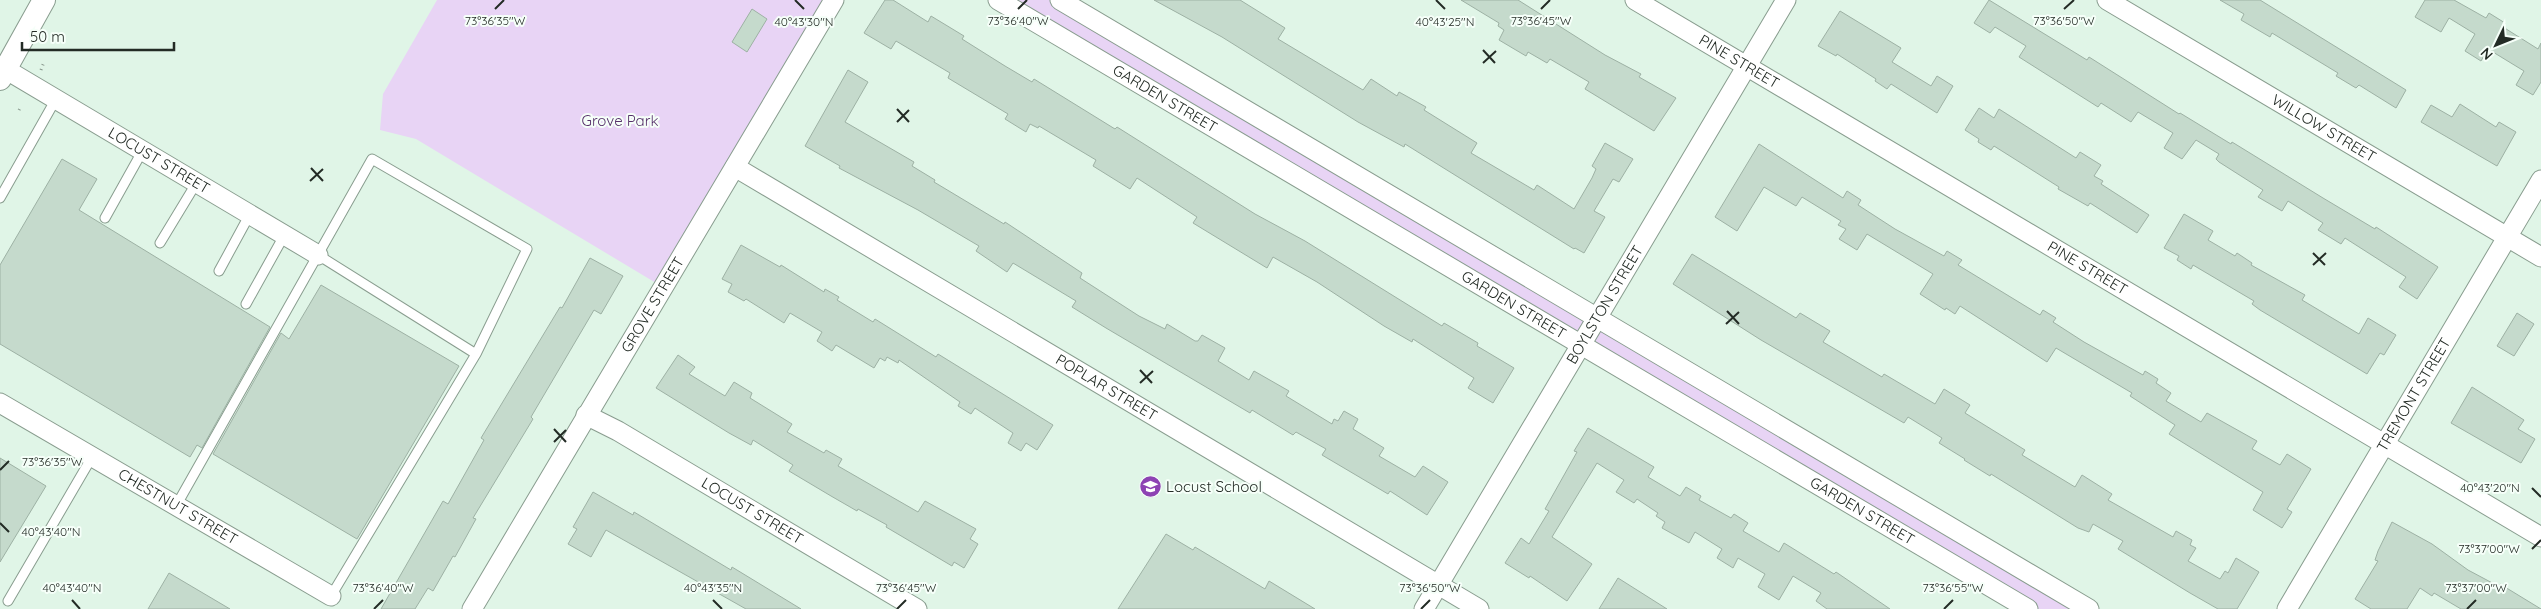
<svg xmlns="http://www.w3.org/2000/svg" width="2541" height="609" font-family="Quicksand,sans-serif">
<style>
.green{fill:#e8d4f5}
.building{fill:#c5dacc;stroke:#9db1a4}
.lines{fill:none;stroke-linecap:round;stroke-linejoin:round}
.service-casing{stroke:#899d8f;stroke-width:11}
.minor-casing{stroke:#899d8f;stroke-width:21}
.tertiary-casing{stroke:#899d8f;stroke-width:24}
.path{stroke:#87968c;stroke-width:3;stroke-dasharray:1 4;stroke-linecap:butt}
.service{stroke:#fff;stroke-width:9}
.minor{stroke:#fff;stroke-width:19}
.tertiary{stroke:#fff;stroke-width:22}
.ticks{fill:none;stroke:#232b25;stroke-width:2}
.labels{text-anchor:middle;stroke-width:4;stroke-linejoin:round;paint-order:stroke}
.street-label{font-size:15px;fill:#232b25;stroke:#f6fff9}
.park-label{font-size:15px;fill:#57316b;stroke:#f6fff9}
.poi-label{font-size:15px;fill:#232b25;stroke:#f6fff9;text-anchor:start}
.ticks-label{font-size:12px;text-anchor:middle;fill:#232b25;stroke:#f6fff9;stroke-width:4;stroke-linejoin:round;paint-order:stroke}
</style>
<rect width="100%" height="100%" fill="#e0f5e7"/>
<path class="green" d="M 437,0 L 832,0 L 661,286 L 416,139 L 380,130 L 383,94 Z
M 1005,0 L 1059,0 L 2084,609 L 2034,609 Z"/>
<path class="building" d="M 885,0 L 893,0 L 928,22 L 931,16 L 964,36 L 962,39 L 1005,66 L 1032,82 L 1034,79 L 1115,129 L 1117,127 L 1255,214 L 1305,241 L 1442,326 L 1444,323 L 1478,343 L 1477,346 L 1514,368 L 1493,403 L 1468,388 L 1474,378 L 1413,339 L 1412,342 L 1384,326 L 1317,282 L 1273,257 L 1267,268 L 1193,223 L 1197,217 L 1137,178 L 1130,189 L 1093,166 L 1096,160 L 1039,126 L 1038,128 L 1030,124 L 1026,132 L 1005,119 L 1008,114 L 948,78 L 950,73 L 896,41 L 891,49 L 864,33 Z
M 1154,0 L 1240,0 L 1285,28 L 1278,39 L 1363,90 L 1371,79 L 1397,96 L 1399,92 L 1426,107 L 1424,110 L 1477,143 L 1471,153 L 1534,190 L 1537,185 L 1574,209 L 1592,178 L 1596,169 L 1592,166 L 1605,143 L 1633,159 L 1619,182 L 1613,179 L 1594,211 L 1605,217 L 1584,253 L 1575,248 L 1574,249 L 1405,144 L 1404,147 L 1358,122 L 1222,37 Z
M 1461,0 L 1518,0 L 1605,55 L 1641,74 L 1639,77 L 1676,98 L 1654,131 L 1585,89 L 1589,82 L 1550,59 L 1547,63 L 1528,52 L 1526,56 L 1499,40 L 1504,30 L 1498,26 L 1499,23 Z
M 1989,0 L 2087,60 L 2089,57 L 2179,114 L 2180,113 L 2231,144 L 2232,142 L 2323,198 L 2375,229 L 2376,227 L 2438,267 L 2417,299 L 2399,287 L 2406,277 L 2345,238 L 2341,244 L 2318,230 L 2323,223 L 2288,201 L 2282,211 L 2258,197 L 2263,190 L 2219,162 L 2216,159 L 2219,154 L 2196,140 L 2182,159 L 2164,148 L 2173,133 L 2138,112 L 2131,122 L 2101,103 L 2098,107 L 2019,57 L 2026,46 L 1995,27 L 1990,33 L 1974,23 Z
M 2220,0 L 2260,0 L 2406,90 L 2396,108 L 2359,85 L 2356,88 L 2336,76 L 2338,73 L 2272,33 L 2270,37 L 2241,20 L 2244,14 Z
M 2425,0 L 2454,0 L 2486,18 L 2489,13 L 2505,23 L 2503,27 L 2538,49 L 2541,43 L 2541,82 L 2533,95 L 2516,85 L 2524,71 L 2488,49 L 2481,61 L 2465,51 L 2475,34 L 2449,18 L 2441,32 L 2415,17 Z
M 752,9 L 767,19 L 747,52 L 732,42 Z
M 1840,11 L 1901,48 L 1892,62 L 1931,86 L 1937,76 L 1953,86 L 1937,113 L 1891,84 L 1887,89 L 1875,81 L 1876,79 L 1837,54 L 1836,56 L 1818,46 Z
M 848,70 L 868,82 L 845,122 L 914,162 L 912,166 L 935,180 L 934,182 L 1004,224 L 1005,222 L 1082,273 L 1080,278 L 1139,316 L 1165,329 L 1167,324 L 1195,341 L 1198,341 L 1202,335 L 1225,348 L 1218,361 L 1249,380 L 1254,371 L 1289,391 L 1286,396 L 1332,424 L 1334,419 L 1338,421 L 1344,411 L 1358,419 L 1353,429 L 1384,448 L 1379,456 L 1415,477 L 1423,466 L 1448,482 L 1427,515 L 1390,491 L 1388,494 L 1322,455 L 1326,449 L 1296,432 L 1293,435 L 1252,410 L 1250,413 L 1106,328 L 1072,307 L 1076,301 L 1013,263 L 1007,272 L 976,251 L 979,246 L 918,210 L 839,168 L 840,166 L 805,146 Z
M 2460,104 L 2496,127 L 2499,122 L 2516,132 L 2497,166 L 2421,122 L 2431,105 L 2452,117 Z
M 1979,108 L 1994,118 L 1999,109 L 2076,158 L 2080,152 L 2101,165 L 2094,176 L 2103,181 L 2101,184 L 2149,215 L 2137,233 L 2090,203 L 2088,206 L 2058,189 L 2059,187 L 1994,146 L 1991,150 L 1978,142 L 1979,139 L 1965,130 Z
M 1759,144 L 1843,198 L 1847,191 L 1861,200 L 1858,205 L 1895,229 L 1944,256 L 1947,251 L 1962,260 L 1958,265 L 2040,315 L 2043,310 L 2056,318 L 2053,322 L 2084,342 L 2143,375 L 2145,371 L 2158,379 L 2156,383 L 2171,393 L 2166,401 L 2201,422 L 2207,413 L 2257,441 L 2252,449 L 2280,465 L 2287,454 L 2311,469 L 2287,509 L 2292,512 L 2282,528 L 2253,510 L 2263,492 L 2169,434 L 2175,425 L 2130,396 L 2132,393 L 2056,348 L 2047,362 L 1960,306 L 1955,314 L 1946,308 L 1945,310 L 1920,294 L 1933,274 L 1867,234 L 1857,250 L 1839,239 L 1846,229 L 1838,225 L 1841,221 L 1802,197 L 1796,206 L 1764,187 L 1737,231 L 1715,217 Z
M 62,159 L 97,179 L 79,210 L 270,327 L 202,448 L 197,445 L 190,457 L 0,344 L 0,265 Z
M 2184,214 L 2213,231 L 2208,240 L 2235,256 L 2237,253 L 2252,263 L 2251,265 L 2305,295 L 2302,300 L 2359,334 L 2368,318 L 2396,335 L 2384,355 L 2380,353 L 2367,374 L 2260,310 L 2252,304 L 2254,301 L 2193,265 L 2191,269 L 2177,260 L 2179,256 L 2164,248 Z
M 741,245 L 780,267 L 781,265 L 824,292 L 825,289 L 839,297 L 837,300 L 873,322 L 875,319 L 936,357 L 938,354 L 1053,425 L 1037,450 L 1026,443 L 1021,451 L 1008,443 L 1013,433 L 975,408 L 971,414 L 958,406 L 960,402 L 899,360 L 898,363 L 887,357 L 885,361 L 880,358 L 874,368 L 836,345 L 832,351 L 817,341 L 822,332 L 790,313 L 784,323 L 746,299 L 744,301 L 728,292 L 732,284 L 722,279 Z
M 1692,254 L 1796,318 L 1800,313 L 1830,331 L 1823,342 L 1882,377 L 1884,374 L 1935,404 L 1944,389 L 1970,405 L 1965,413 L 2025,450 L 2022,455 L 2075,487 L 2082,475 L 2112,494 L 2108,500 L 2173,537 L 2176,531 L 2192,540 L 2190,545 L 2196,548 L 2188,561 L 2220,579 L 2225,571 L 2228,573 L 2236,558 L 2259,572 L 2237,609 L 2218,609 L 2190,593 L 2118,549 L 2123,541 L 2093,524 L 2089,532 L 2078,528 L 1991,474 L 1990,476 L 1964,460 L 1965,459 L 1939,443 L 1942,438 L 1908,417 L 1904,423 L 1761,340 L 1673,284 Z
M 590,258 L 623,276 L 601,314 L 594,310 L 531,417 L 533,419 L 473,518 L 476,519 L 455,557 L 453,556 L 433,591 L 428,588 L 415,609 L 381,609 L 443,501 L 448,504 L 484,440 L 481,438 L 560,307 L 562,308 Z
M 321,285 L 459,366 L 357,539 L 213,454 L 281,333 L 289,339 Z
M 2517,313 L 2534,324 L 2514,356 L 2497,346 Z
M 678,355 L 695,367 L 689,374 L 725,396 L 734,382 L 752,393 L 750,398 L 792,424 L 787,432 L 824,453 L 826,450 L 842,459 L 838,466 L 918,512 L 925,501 L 976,529 L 970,539 L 978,544 L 964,568 L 954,562 L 952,566 L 886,527 L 887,525 L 858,509 L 857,511 L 831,496 L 789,471 L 793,465 L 753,440 L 751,445 L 729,433 L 656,388 Z
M 2472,387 L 2524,420 L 2518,429 L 2535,439 L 2521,463 L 2451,423 Z
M 1588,428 L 1654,467 L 1648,477 L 1680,496 L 1686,487 L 1701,496 L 1699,500 L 1731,518 L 1734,514 L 1748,523 L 1743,531 L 1779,552 L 1784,543 L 1834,574 L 1836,572 L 1890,609 L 1827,609 L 1816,601 L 1821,593 L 1793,576 L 1779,600 L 1758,587 L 1765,574 L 1738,558 L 1733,568 L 1717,558 L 1722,549 L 1695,532 L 1689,543 L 1662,528 L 1665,522 L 1656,516 L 1658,513 L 1637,499 L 1634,503 L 1616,492 L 1624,480 L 1597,463 L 1552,537 L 1592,564 L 1567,601 L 1530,576 L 1529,578 L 1505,563 L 1521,538 L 1529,544 L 1549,511 L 1545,509 L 1577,452 L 1574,451 Z
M 0,458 L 46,486 L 0,562 Z
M 593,492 L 633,515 L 634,512 L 731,570 L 732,567 L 801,609 L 746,609 L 606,530 L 591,557 L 568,544 L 577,529 L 573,527 Z
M 2392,522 L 2432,544 L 2468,570 L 2498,586 L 2500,584 L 2541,609 L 2461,609 L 2434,593 L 2432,596 L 2420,588 L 2407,609 L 2371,609 L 2355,599 L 2378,561 L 2375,560 L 2378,551 Z
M 1166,534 L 1193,550 L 1195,547 L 1265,589 L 1269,581 L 1315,609 L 1118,609 Z
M 169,573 L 230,609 L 148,609 Z
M 1618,578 L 1667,609 L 1599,609 Z"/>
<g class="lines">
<defs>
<path id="service" d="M 0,198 L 56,99
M 105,218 L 143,150
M 160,243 L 197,182
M 318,255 L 476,354
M 219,271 L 250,214
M 246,304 L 285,234
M 176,506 L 372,159 L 527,249 L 476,354 L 331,596
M 8,601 L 92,457"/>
<g id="minor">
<path id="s1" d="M 998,0 L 2028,609"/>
<path d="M 1060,0 L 2089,609"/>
<path id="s2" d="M 1635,0 L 2541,537"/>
<path id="s3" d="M 2107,0 L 2541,257"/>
<path id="s4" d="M 0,66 L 318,255"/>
<path id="s5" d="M 735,167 L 1479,609"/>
<path id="s6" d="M 0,403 L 331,596"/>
<path id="s7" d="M 586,415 L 618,431 L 917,609"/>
<path id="s8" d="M 472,609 L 834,0"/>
<path id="s9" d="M 1424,609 L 1786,0"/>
<path id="s10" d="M 2287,609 L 2541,180"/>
</g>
<path id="tertiary" d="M 0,79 L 44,0"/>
</defs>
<use href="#service" class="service-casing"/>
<use href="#minor" class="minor-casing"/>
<use href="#tertiary" class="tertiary-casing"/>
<path class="path" d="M 41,70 L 44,62
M 19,110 L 21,106"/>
<use href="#service" class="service"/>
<use href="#minor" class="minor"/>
<use href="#tertiary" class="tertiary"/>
</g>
<path class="ticks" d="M 795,0 L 804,9M 1436,0 L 1445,9M 495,9 L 504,0M 1018,9 L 1027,0M 1541,9 L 1550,0M 2064,9 L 2074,0M 1483,50 L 1495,63M 1483,63 L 1496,51M 897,109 L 909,122M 897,122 L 909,110M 311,168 L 323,181M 310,181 L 323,169M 2313,253 L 2325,265M 2313,265 L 2326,253M 1727,311 L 1739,324M 1726,324 L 1739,312M 1140,370 L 1152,383M 1140,383 L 1153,371M 554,429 L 566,442M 554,442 L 566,430M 0,470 L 9,461M 2532,488 L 2541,497M 0,523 L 9,532M 2532,549 L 2541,540M 72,600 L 80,609M 713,600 L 722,609M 374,609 L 383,600M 897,609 L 906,600M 1421,609 L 1430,600M 1944,609 L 1953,600M 2467,609 L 2476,600"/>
<defs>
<symbol id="school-disc" viewBox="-11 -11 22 22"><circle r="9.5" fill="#8d42b3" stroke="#f6fff9"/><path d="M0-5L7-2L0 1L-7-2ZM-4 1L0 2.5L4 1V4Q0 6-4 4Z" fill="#fff"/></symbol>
</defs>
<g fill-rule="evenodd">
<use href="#school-disc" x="1138" y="474" width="25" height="25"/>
</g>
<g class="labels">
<g class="street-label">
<text dy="5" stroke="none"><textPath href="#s2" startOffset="121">PINE STREET</textPath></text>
<text dy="5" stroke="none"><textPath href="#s1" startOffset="194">GARDEN STREET</textPath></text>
<text dy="5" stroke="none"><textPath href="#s3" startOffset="252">WILLOW STREET</textPath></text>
<text dy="5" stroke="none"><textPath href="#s4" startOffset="185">LOCUST STREET</textPath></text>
<text dy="5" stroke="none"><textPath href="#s2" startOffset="526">PINE STREET</textPath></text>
<text dy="5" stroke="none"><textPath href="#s8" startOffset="354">GROVE STREET</textPath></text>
<text dy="5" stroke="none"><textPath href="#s9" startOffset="354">BOYLSTON STREET</textPath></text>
<text dy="5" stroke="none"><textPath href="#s1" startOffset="599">GARDEN STREET</textPath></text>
<text dy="5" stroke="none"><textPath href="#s5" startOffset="432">POPLAR STREET</textPath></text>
<text dy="5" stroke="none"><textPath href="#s10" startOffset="249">TREMONT STREET</textPath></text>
<text dy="5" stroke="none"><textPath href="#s6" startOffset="206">CHESTNUT STREET</textPath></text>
<text dy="5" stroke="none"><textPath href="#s7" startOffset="192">LOCUST STREET</textPath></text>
<text dy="5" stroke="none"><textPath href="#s1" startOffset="1004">GARDEN STREET</textPath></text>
</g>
<g class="park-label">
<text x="620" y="126">Grove Park</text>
</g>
<g class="poi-label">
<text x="1166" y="492">Locust School</text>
</g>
</g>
<g class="ticks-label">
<text x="495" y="25">73°36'35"W</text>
<text x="1018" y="25">73°36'40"W</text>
<text x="1541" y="25">73°36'45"W</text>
<text x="2064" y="25">73°36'50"W</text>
<text x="804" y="26">40°43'30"N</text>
<text x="1445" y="26">40°43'25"N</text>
<text x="52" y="466">73°36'35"W</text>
<text x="2490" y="492">40°43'20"N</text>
<text x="51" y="536">40°43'40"N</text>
<text x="2489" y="553">73°37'00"W</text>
<text x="72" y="592">40°43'40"N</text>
<text x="713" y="592">40°43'35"N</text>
<text x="383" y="592">73°36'40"W</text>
<text x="906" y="592">73°36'45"W</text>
<text x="1430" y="592">73°36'50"W</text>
<text x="1953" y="592">73°36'55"W</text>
<text x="2476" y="592">73°37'00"W</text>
</g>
<g transform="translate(2496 45) rotate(227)" stroke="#f6fff9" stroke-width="4" paint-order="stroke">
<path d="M0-4L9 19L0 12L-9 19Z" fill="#232b25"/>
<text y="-8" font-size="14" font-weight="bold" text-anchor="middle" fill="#232b25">N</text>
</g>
<path d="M22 42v8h152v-8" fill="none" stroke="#232b25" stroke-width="2.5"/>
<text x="30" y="42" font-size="15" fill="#232b25" stroke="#f6fff9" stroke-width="4" paint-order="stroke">50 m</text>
</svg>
